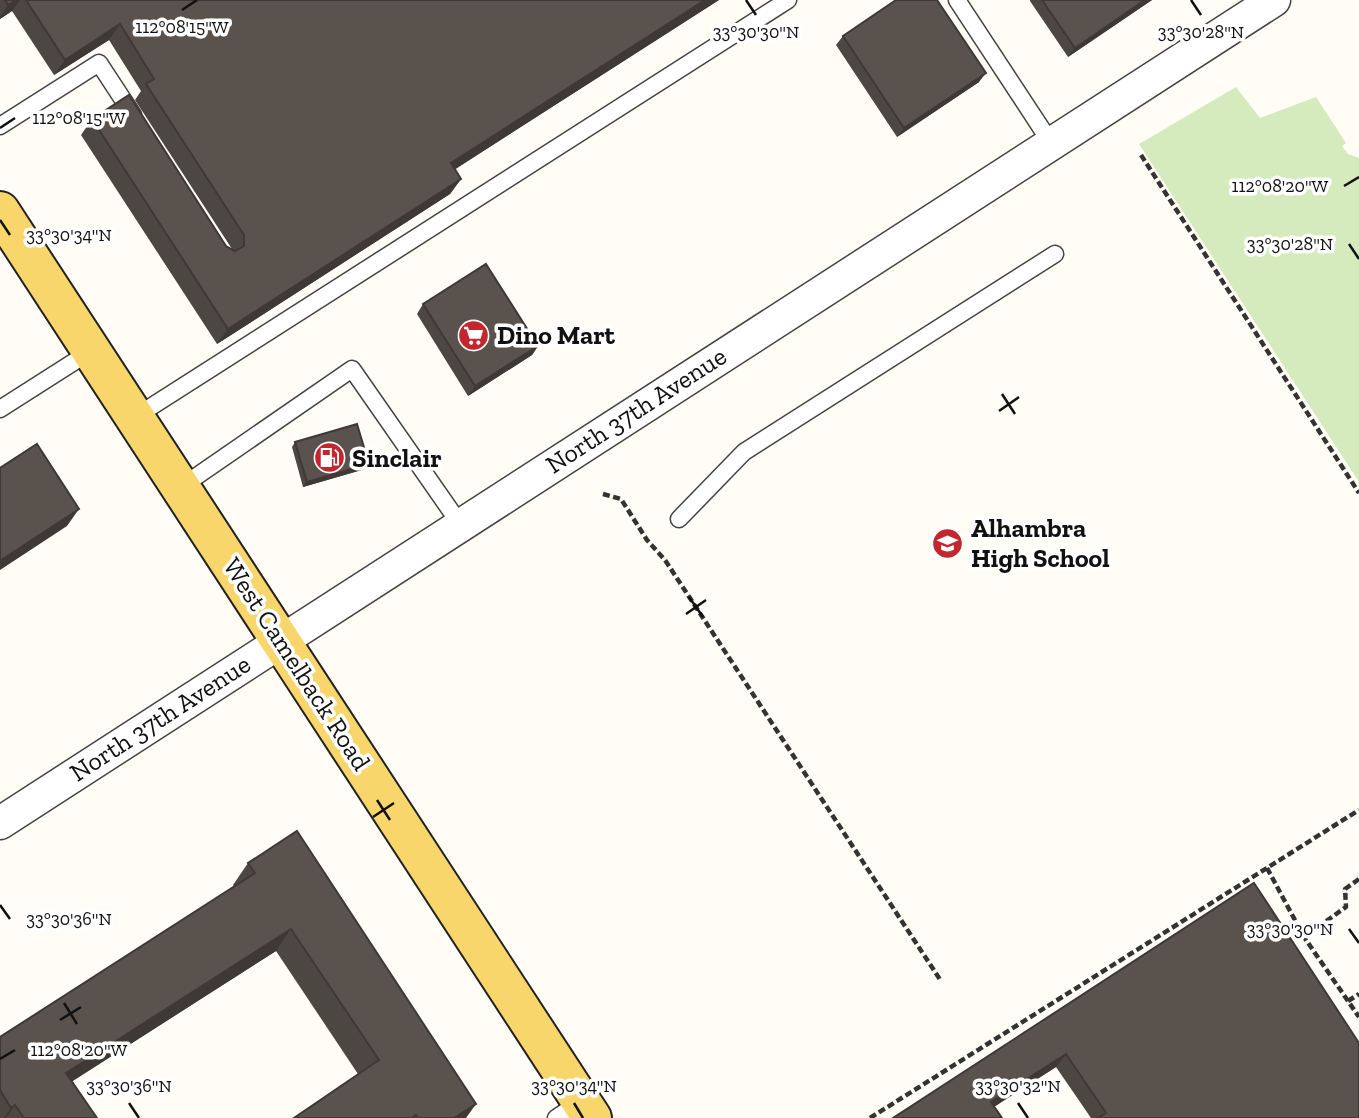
<svg xmlns="http://www.w3.org/2000/svg" width="1359" height="1118" font-family="'Zilla Slab',serif">
<style>
.green{fill:#d5ebbd}
.lines{fill:none;stroke-linecap:round;stroke-linejoin:round}
.lane-casing{stroke:#444;stroke-width:19}
.street-casing{stroke:#444;stroke-width:35}
.primary-casing{stroke:#222;stroke-width:42}
.path{stroke:#333;stroke-width:4.5;stroke-dasharray:7 3.5;stroke-linecap:butt}
.lane{stroke:#fff;stroke-width:16}
.street{stroke:#fff;stroke-width:32}
.primary{stroke:#f9d66b;stroke-width:38}
.wall{fill:#4d4742}
.shaded-wall{fill:#3f3936}
.building{fill:#5a524d;stroke:#3f3936;stroke-width:2}
.ticks{fill:none;stroke:#111;stroke-width:2.5}
.labels{text-anchor:middle;stroke-width:7;stroke-linejoin:round;paint-order:stroke}
.poi-label{font-size:26px;font-weight:bold;fill:#111;stroke:#fff;text-anchor:start}
.street-label{font-size:26px;fill:#111;stroke:#fff}
.ticks-label{font-size:18px;text-anchor:middle;fill:#111;stroke:#fff;stroke-width:7;stroke-linejoin:round;paint-order:stroke}
</style>
<rect width="100%" height="100%" fill="#fffdf5"/>
<path class="green" d="M 1236,87 L 1260,118 L 1316,97 L 1346,143 L 1342,146 L 1348,154 L 1359,158 L 1359,482 L 1139,144 Z"/>
<g class="lines">
<defs>
<path id="lane" d="M 957,0 L 1051,143
M 0,126 L 99,63 L 133,115
M 0,409 L 91,351
M 135,417 L 788,0
M 181,487 L 352,369 L 460,524
M 679,519 L 744,452 L 1055,254
M 556,1118 L 581,1101"/>
<path id="street" d="M 0,823 L 1274,0"/>
<path id="primary" d="M 0,211 L 592,1118"/>
</defs>
<use href="#lane" class="lane-casing"/>
<use href="#street" class="street-casing"/>
<use href="#primary" class="primary-casing"/>
<path class="path" d="M 1141,155 L 1359,493
M 603,494 L 621,499 L 647,540 L 665,560 L 941,981
M 1267,868 L 1304,937
M 1359,879 L 1345,889 L 1346,907 L 1304,937 L 1359,1017
M 1348,1001 L 1359,994
M 870,1118 L 1359,810"/>
<use href="#lane" class="lane"/>
<use href="#street" class="street"/>
<use href="#primary" class="primary"/>
</g>
<path class="wall" d="M 0,0 L 719,0 L 455,169 L 461,179 L 450,194 L 217,344 L 81,135 L 92,119 L 226,246 L 232,249 L 135,100 L 141,91 L 109,40 L 54,75 L 12,11 L 0,19 Z
M 1030,0 L 1152,0 L 1068,57 L 1030,1 Z
M 843,36 L 979,82 L 897,137 L 836,45 Z
M 423,304 L 538,346 L 532,355 L 468,396 L 417,314 Z
M 295,442 L 369,464 L 365,469 L 303,487 L 292,447 Z
M 248,863 L 466,1118 L 294,1118 L 358,1074 L 276,951 L 72,1081 L 97,1118 L 0,1118 L 0,1037 L 234,887 L 233,885 Z
M 1254,883 L 1359,1118 L 1091,1118 L 1056,1067 L 994,1107 L 893,1118 Z"/>
<path class="shaded-wall" d="M 17,0 L 20,0 L 12,11 L 0,19 L 0,17 L 8,5 Z
M 705,0 L 719,0 L 440,179 L 451,163 Z
M 1145,0 L 1152,0 L 1068,57 L 1075,48 Z
M 120,24 L 109,40 L 54,75 L 65,60 Z
M 986,73 L 979,82 L 897,137 L 904,128 Z
M 461,179 L 450,194 L 217,344 L 228,329 Z
M 538,346 L 532,355 L 468,396 L 475,386 Z
M 369,464 L 365,469 L 303,487 L 307,482 Z
M 79,509 L 67,526 L 0,570 L 0,561 Z
M 291,929 L 276,951 L 51,1095 L 66,1073 Z
M 1066,1054 L 1056,1067 L 981,1115 L 991,1102 Z
M 476,1104 L 466,1118 L 454,1118 Z
M 15,1105 L 6,1118 L 4,1118 L 11,1108 Z"/>
<path class="building" d="M 5,0 L 17,0 L 8,5 Z
M 26,0 L 705,0 L 451,163 L 461,179 L 228,329 L 92,119 L 129,95 L 226,246 L 235,251 L 244,246 L 244,235 L 146,84 L 154,79 L 120,24 L 65,60 Z
M 896,0 L 937,0 L 986,73 L 904,128 L 843,36 Z
M 1042,0 L 1145,0 L 1075,48 Z
M 486,264 L 538,346 L 475,386 L 423,304 Z
M 357,424 L 369,464 L 307,482 L 295,442 Z
M 37,444 L 79,509 L 0,561 L 0,468 Z
M 297,831 L 476,1104 L 454,1118 L 418,1118 L 416,1115 L 412,1118 L 294,1118 L 379,1060 L 291,929 L 66,1073 L 97,1118 L 24,1118 L 15,1105 L 11,1108 L 0,1090 L 0,1037 L 255,873 L 248,863 Z
M 1254,883 L 1359,1043 L 1359,1118 L 1098,1118 L 1106,1113 L 1066,1054 L 991,1102 L 1002,1118 L 893,1118 Z"/>
<path class="ticks" d="M 746,0 L 756,15M 1191,0 L 1201,15M 182,10 L 197,0M 0,128 L 15,118M 1344,186 L 1359,177M 0,220 L 10,235M 1349,244 L 1359,259M 1002,394 L 1015,414M 999,411 L 1019,397M 689,597 L 703,617M 686,614 L 706,600M 377,800 L 390,820M 373,817 L 394,803M 0,905 L 10,919M 1349,929 L 1359,943M 64,1003 L 77,1024M 60,1020 L 81,1007M 0,1059 L 15,1050M 129,1103 L 139,1118M 574,1103 L 583,1118M 1018,1103 L 1028,1118"/>
<defs>
<symbol id="supermarket-disc" viewBox="-11 -11 22 22"><circle r="9.5" fill="#c4262e" stroke="#fff"/><path d="M-6-5.5h2.5l.6 2H6L4.5 2H-2.5L-4.4-4H-6ZM-1.5 3.2a1.3 1.3 0 1 0 .1 0ZM3 3.2a1.3 1.3 0 1 0 .1 0Z" fill="#fff"/></symbol>
<symbol id="fuel-disc" viewBox="-11 -11 22 22"><circle r="9.5" fill="#c4262e" stroke="#fff"/><path d="M-5.5-6h7V0h2V4h1.3V-2.5L3-4.5l.8-.8L6-3V5H2.5V1h-1V6h-7ZM-4.2-4.7v3.2H.2V-4.7Z" fill="#fff"/></symbol>
<symbol id="school-disc" viewBox="-11 -11 22 22"><circle r="9.5" fill="#c4262e" stroke="#fff"/><path d="M0-5L7-2L0 1L-7-2ZM-4 1L0 2.5L4 1V4Q0 6-4 4Z" fill="#fff"/></symbol>
</defs>
<g fill-rule="evenodd">
<use href="#supermarket-disc" x="456" y="318" width="35" height="35"/>
<use href="#fuel-disc" x="312" y="440" width="35" height="35"/>
<use href="#school-disc" x="930" y="526" width="35" height="35"/>
</g>
<g class="labels">
<g class="poi-label">
<text x="497" y="344">Dino Mart</text>
<text x="352" y="467">Sinclair</text>
<text x="971" y="537">Alhambra<tspan x="971" dy="30">High School</tspan></text>
</g>
<g class="street-label">
<text transform="translate(636 410) rotate(-33)" y="9">North 37th Avenue</text>
<text transform="translate(297 664) rotate(57)" y="9">West Camelback Road</text>
<text transform="translate(160 718) rotate(-33)" y="9">North 37th Avenue</text>
</g>
</g>
<g class="ticks-label">
<text x="182" y="33">112°08'15"W</text>
<text x="1201" y="38">33°30'28"N</text>
<text x="756" y="38">33°30'30"N</text>
<text x="79" y="124">112°08'15"W</text>
<text x="1280" y="192">112°08'20"W</text>
<text x="69" y="241">33°30'34"N</text>
<text x="1290" y="250">33°30'28"N</text>
<text x="69" y="925">33°30'36"N</text>
<text x="1290" y="935">33°30'30"N</text>
<text x="79" y="1056">112°08'20"W</text>
<text x="129" y="1092">33°30'36"N</text>
<text x="574" y="1092">33°30'34"N</text>
<text x="1018" y="1092">33°30'32"N</text>
</g>
</svg>
